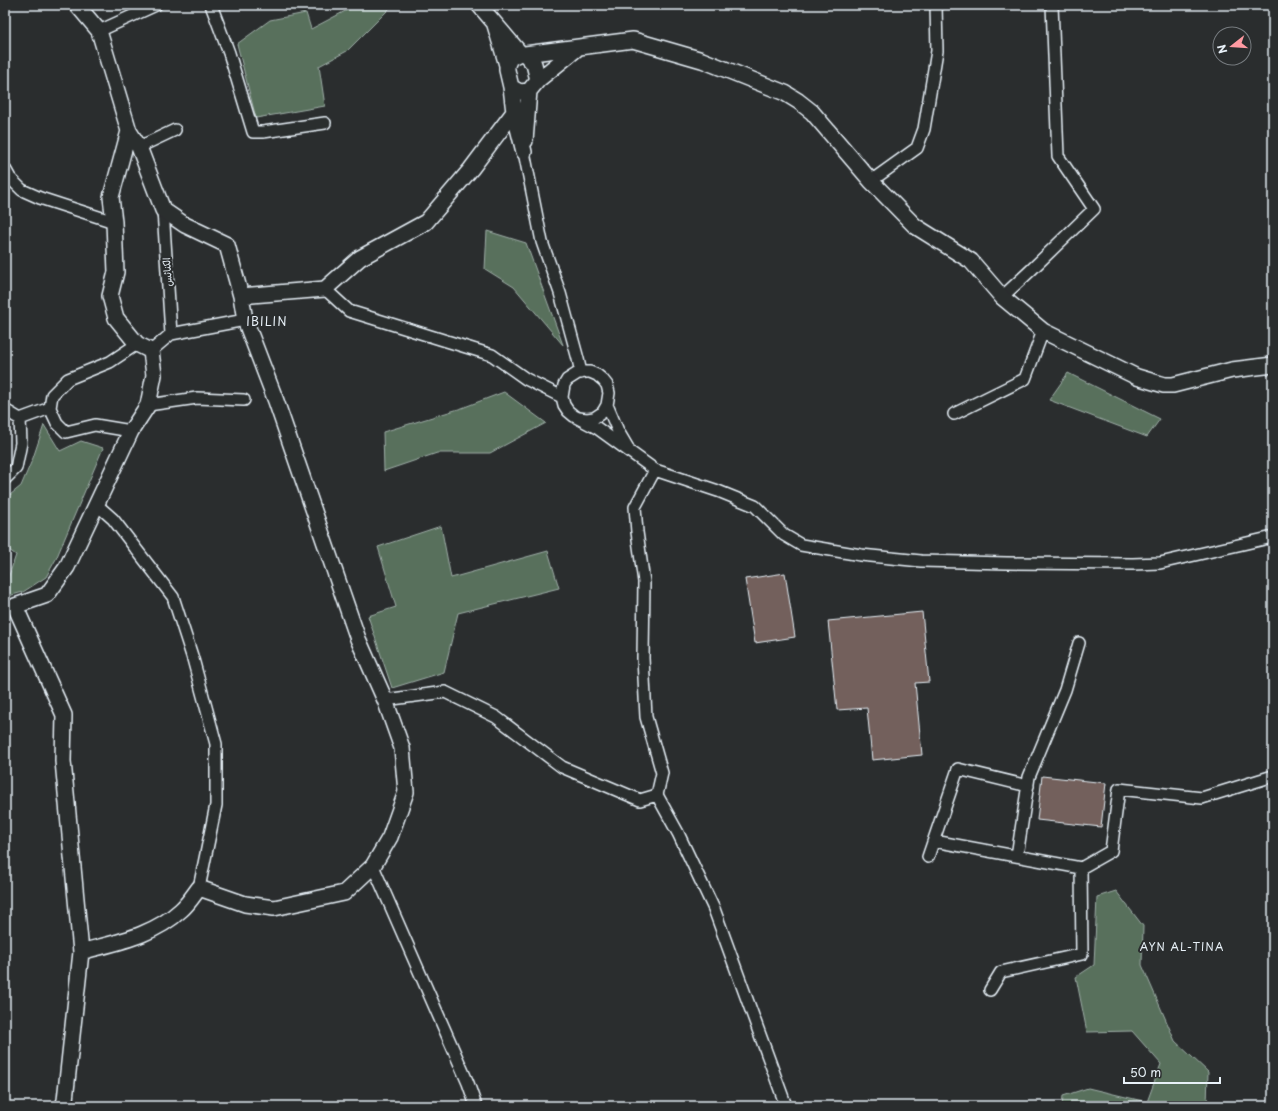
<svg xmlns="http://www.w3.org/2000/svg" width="1278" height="1111" font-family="'Playpen Sans','Playpen Sans Arabic',sans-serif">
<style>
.green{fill:#586f5b;stroke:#a0b0aa}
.building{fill:#73615c;stroke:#e8f1f8}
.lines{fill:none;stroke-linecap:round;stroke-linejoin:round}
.street-casing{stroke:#e8f1f8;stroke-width:14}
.secondary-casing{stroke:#e8f1f8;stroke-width:18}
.street{stroke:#2a2d2e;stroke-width:11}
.secondary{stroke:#2a2d2e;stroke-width:15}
.labels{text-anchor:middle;stroke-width:4;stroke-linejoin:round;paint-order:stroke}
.street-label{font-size:10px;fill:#e8f1f8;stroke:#2a2d2e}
.neighbourhood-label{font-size:11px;letter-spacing:1px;fill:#e8f1f8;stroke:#2a2d2e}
.quarter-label{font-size:12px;letter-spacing:1px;fill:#e8f1f8;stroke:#2a2d2e}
</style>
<rect width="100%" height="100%" fill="#2a2d2e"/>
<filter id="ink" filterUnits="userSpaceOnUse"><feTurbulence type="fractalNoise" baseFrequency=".025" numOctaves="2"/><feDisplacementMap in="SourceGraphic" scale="8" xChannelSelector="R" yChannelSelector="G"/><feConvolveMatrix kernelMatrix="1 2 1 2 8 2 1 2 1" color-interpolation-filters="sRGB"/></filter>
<g filter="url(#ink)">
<path class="green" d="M 354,5 L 393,5 L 347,51 L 319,66 L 325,106 L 256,118 L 237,44 L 270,20 L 306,13 L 311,29 L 351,8 Z
M 487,231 L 526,243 L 563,345 L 514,287 L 485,269 Z
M 1068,373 L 1160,419 L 1147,437 L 1049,400 Z
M 504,392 L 546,423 L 490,453 L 437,453 L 384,471 L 383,432 L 462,408 Z
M 44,425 L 60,451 L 81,441 L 103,448 L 56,559 L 46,577 L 23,592 L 5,597 L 5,587 L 16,555 L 5,547 L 5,499 L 21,486 L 33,458 Z
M 441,526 L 451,578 L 548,551 L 559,588 L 458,613 L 444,672 L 392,688 L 368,616 L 396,607 L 378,547 Z
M 1116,891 L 1143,926 L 1142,965 L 1175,1041 L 1208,1072 L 1207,1106 L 1062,1106 L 1063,1096 L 1088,1088 L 1147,1102 L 1161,1064 L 1132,1031 L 1087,1032 L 1076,977 L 1094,965 L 1097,897 Z"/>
<path class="building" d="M 785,573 L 795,637 L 755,643 L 745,579 Z
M 922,612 L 929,682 L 915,683 L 922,755 L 872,760 L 867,708 L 837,710 L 828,621 Z
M 1042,776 L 1106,783 L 1101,827 L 1037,820 Z"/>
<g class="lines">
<defs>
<path id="street" d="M 211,5 L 229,53 L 253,132 L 263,132 L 325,123
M 99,31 L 156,5
M 139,147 L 175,130
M 524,152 L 542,242 L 560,293 L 578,359 L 581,373
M 5,169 L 10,178 L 22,190 L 40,198 L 114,222
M 871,181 L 917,148 L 924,129 L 937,51 L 936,5
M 163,210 L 171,334
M 325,289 L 349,311 L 492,355 L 526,379 L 562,397
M 1002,297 L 1030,271 L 1094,209 L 1058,156 L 1052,5
M 151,351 L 171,334 L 245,320
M 148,405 L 197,398 L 244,400
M 607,405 L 618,431 L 628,448
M 50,408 L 57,423 L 66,432 L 95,425 L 131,431
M 5,410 L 20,419 L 50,408 L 52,395 L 68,379 L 110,362 L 137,344
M 954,414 L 1025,379 L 1043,331
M 579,418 L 587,419 L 594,418 L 603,412 L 607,405 L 609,393 L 607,385 L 603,380 L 597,375 L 590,372 L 586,372 L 578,373 L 567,380 L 564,385 L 562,397 L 564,405 L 568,411 L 574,416 L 597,428 L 655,470 L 718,491 L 755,506 L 784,535 L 801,545 L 861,555 L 921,561 L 1007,563 L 1133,564 L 1160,563 L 1273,537
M 5,479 L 16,468 L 21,443 L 20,419
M 96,504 L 113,519 L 173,597 L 193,659 L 216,744 L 216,805 L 199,888
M 385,700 L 445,692 L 496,717 L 562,767 L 640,800 L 657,795 L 662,773 L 646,717 L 643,658 L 644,582 L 637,532 L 635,507 L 655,470
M 657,795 L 678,833 L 714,909 L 786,1106
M 934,841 L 1081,868
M 1017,856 L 1029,777 L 1065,690 L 1079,643
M 928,857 L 958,769 L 1028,786
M 373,866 L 468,1083 L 476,1106
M 990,990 L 1001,972 L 1082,954 L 1081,868 L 1111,851 L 1119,789 L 1202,798 L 1273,776"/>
<path id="secondary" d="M 77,5 L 99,31 L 129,131 L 111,197 L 114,222 L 116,272 L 110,296 L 116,318 L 137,344 L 151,351 L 154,375 L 148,405 L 131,431 L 67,567 L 47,595 L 15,606 L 64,715 L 63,761 L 81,952
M 479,5 L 520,53
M 495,25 L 507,65
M 525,54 L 534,64 L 538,80
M 511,87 L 520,92 L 529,91 L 538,80 L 579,47
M 525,141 L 529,91
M 524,152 L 514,112 L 511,87 L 507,70 L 507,65 L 510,58 L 520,53 L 525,54 L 633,40 L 702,60 L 785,93 L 798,101 L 812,112 L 871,181 L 915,226 L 971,261 L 1002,297 L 1043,331 L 1137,377 L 1164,385 L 1173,385 L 1232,370 L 1273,365
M 241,296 L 325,289 L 360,258 L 426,222 L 471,169 L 514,112
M 63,1106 L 65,1100 L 81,952 C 117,942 153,936 181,910 C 188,904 193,896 199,888 L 245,904 L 274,908 L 344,893 L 373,866 L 390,837 L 406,792 L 402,748 L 385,700 L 358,639 L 276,401 L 245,320 L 241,296 L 227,245 L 185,225 L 163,210 L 139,147 L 129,131"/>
</defs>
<use href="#street" class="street-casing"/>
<use href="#secondary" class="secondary-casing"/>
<use href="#street" class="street"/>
<use href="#secondary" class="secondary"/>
</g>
</g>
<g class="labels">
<g class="street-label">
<text transform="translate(167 272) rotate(-94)" y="4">الكنائس</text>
</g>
<g class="neighbourhood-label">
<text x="1182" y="951">AYN AL-TINA</text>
</g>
<g class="quarter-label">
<text x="267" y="326">IBILIN</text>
</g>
</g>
<rect width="1278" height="1111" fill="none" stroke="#2a2d2e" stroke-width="20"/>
<rect x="10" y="10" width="1258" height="1091" fill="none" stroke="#e8f1f8" stroke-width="1.5" filter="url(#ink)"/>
<g transform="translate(1232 46) rotate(253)"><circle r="19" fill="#2a2d2e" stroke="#767b7f"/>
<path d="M0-3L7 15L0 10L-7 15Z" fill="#ff9aa2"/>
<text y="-6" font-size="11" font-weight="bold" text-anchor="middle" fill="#e8f1f8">N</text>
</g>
<path d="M1124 1077v6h96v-6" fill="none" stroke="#e8f1f8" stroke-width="2"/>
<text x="1130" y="1077" font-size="12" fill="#e8f1f8" stroke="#2a2d2e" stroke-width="3" paint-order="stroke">50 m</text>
</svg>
